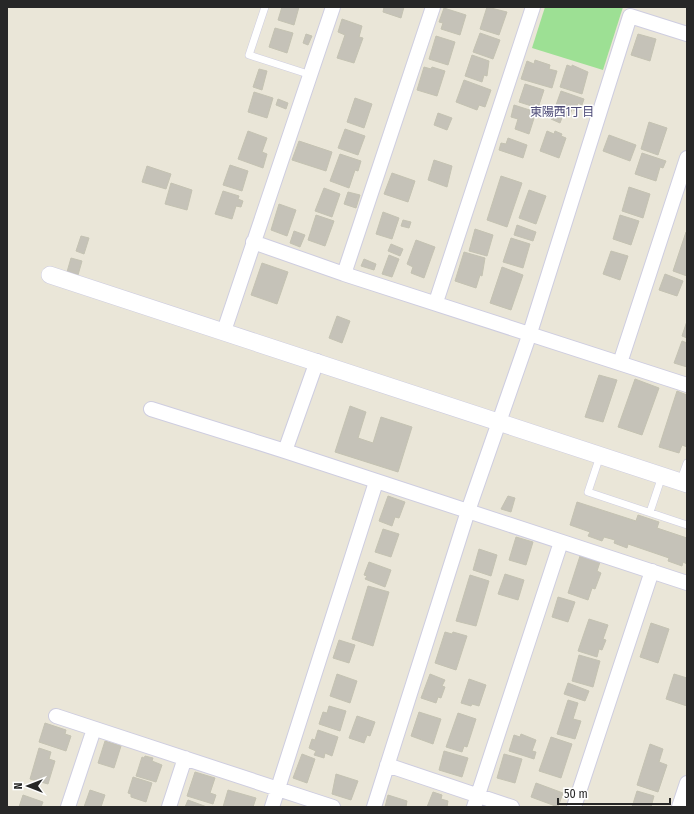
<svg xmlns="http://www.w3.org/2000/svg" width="694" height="814" font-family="'Fira Sans Condensed','Noto Sans JP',sans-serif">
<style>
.green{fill:#9de094}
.building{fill:#c5c2b8;stroke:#c4c2b2}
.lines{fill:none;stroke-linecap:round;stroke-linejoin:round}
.service-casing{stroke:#cecde0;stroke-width:8}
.minor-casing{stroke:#cecde0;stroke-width:16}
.tertiary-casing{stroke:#cecde0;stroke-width:18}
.service{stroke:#fff;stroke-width:7}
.minor{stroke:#fff;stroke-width:14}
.tertiary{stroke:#fff;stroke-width:17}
.labels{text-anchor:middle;stroke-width:3;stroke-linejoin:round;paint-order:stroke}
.neighbourhood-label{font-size:12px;fill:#4b4976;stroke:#fff}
</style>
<rect width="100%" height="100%" fill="#eae6d8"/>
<path class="green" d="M 545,7 L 623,7 L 603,70 L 532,48 Z"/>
<path class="building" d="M 282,7 L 299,7 L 294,25 L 278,20 Z
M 384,7 L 404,7 L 401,18 L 383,12 Z
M 487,7 L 507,12 L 499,35 L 480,29 Z
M 444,8 L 466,15 L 460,35 L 441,29 L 443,23 L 439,22 Z
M 342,19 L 362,26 L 359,37 L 363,38 L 354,63 L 337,58 L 345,35 L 338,32 Z
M 275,28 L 293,33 L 287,53 L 269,47 Z
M 480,33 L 500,40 L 493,59 L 473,52 Z
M 306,34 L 312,36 L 308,45 L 303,43 Z
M 638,34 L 656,39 L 650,61 L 631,55 Z
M 436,36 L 455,42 L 448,65 L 429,59 Z
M 472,55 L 489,61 L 487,76 L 484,75 L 482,82 L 465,76 Z
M 535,60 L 550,65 L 549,69 L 557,71 L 552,88 L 521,79 L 527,61 L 534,64 Z
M 567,65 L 572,67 L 572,65 L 588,72 L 582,94 L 560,87 Z
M 424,67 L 431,69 L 432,67 L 445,71 L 437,96 L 417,90 Z
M 259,69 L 267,71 L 262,90 L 253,87 Z
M 464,80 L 491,90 L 485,107 L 479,105 L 477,110 L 456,102 Z
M 525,84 L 544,90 L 538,108 L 519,102 Z
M 561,91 L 584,99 L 582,105 L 578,103 L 575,111 L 572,109 L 569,117 L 563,115 L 560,123 L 551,119 Z
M 254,92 L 273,98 L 267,118 L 248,112 Z
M 355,98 L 372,104 L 364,128 L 347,122 Z
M 278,99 L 288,103 L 286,109 L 276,105 Z
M 514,105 L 536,112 L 529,134 L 515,129 L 518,119 L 511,117 Z
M 438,113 L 452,118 L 447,130 L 434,125 Z
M 649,122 L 667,128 L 658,155 L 641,149 Z
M 345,129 L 365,136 L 358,155 L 338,148 Z
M 248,131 L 267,138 L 262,152 L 267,154 L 263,168 L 238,159 Z
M 547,131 L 554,134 L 555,131 L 562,134 L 561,136 L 566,138 L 559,158 L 540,151 Z
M 609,135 L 636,145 L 630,161 L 603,151 Z
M 508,138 L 527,145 L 523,158 L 499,150 L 501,143 L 506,144 Z
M 299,141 L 332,152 L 326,171 L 292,160 Z
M 642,153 L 666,161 L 663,168 L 660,167 L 656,181 L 635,174 Z
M 340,154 L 361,161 L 358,171 L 355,170 L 349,188 L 330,181 Z
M 434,160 L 452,166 L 447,187 L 428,180 Z
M 230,165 L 248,171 L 242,191 L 223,185 Z
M 147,166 L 171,174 L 166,189 L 142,182 Z
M 392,173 L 415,181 L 408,202 L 384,194 Z
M 501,176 L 522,183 L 507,227 L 487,220 Z
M 171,183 L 192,190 L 187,210 L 165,204 Z
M 629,187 L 650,194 L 643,218 L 622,211 Z
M 324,188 L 340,194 L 332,217 L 315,211 Z
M 529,190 L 546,196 L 536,224 L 519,218 Z
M 223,191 L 239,196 L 238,199 L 243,201 L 241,207 L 236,206 L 232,219 L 215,214 Z
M 348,192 L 360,195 L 356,208 L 344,204 Z
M 279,204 L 296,210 L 287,236 L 271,230 Z
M 383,212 L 399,218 L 392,239 L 376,234 Z
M 316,215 L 334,221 L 325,246 L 308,240 Z
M 620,215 L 639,221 L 631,245 L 613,239 Z
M 403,220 L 411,222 L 409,228 L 401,226 Z
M 517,225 L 536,232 L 533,241 L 514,235 Z
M 475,229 L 493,235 L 487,256 L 469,251 Z
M 294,231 L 305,235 L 300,247 L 290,243 Z
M 686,232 L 687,232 L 687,276 L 673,271 Z
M 81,236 L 89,238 L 84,254 L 76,251 Z
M 511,238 L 530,244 L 523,268 L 503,262 Z
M 416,240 L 435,247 L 424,278 L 411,273 L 413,267 L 407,264 Z
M 391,244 L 403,249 L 400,256 L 388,251 Z
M 611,251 L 628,256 L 620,280 L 603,274 Z
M 464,252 L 485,258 L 482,276 L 480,275 L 476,288 L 455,281 Z
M 389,255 L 399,259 L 392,277 L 382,274 Z
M 71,258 L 82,261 L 78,275 L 67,272 Z
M 364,259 L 376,264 L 374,270 L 361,266 Z
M 262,263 L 288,272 L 277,304 L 251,295 Z
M 502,267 L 523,275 L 511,310 L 490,303 Z
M 665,274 L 683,281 L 677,296 L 659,290 Z
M 337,316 L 350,321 L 342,343 L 329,338 Z
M 687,321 L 687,338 L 682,336 Z
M 682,341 L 687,343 L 687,367 L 674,363 Z
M 599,375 L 617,380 L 603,422 L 585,417 Z
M 635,379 L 659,388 L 642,435 L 618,427 Z
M 677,391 L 687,395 L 687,447 L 682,445 L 679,453 L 659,447 Z
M 350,406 L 366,412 L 358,438 L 373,443 L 381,417 L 412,427 L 398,472 L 335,452 Z
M 388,496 L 405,502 L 399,518 L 395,517 L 392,526 L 379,521 Z
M 508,496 L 515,498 L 511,512 L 501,509 Z
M 577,502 L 636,521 L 638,515 L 659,522 L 657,528 L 687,538 L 687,564 L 683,562 L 682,566 L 668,561 L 669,558 L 628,544 L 627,548 L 614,543 L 615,540 L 604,537 L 602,541 L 588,536 L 590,532 L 570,525 Z
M 383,529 L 399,534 L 391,557 L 375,552 Z
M 516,537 L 533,542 L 526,565 L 509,560 Z
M 479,549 L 497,555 L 491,576 L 473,570 Z
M 580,556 L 600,562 L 597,571 L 601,573 L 595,589 L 592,588 L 588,600 L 568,593 Z
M 369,562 L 391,570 L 385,587 L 365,579 L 367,576 L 364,575 Z
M 505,574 L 524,580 L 518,600 L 498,594 Z
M 470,575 L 489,581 L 476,626 L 456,621 Z
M 368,586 L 389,592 L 373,646 L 352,639 Z
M 558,597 L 575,602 L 568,622 L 552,617 Z
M 589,619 L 608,625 L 603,639 L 606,640 L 602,650 L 599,649 L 597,657 L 578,651 Z
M 651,623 L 669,629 L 658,663 L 640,657 Z
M 445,632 L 452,634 L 453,632 L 467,636 L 456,670 L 435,663 Z
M 339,640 L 355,645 L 349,663 L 333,658 Z
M 579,655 L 600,661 L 593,687 L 572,681 Z
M 337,674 L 357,681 L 350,703 L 330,696 Z
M 430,674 L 445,680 L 442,686 L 445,687 L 441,698 L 438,697 L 436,703 L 421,698 Z
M 674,674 L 687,678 L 687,706 L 666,699 Z
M 469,679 L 486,685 L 479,706 L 472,704 L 471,706 L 461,703 Z
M 568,683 L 589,691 L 585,701 L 564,694 Z
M 568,700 L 578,703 L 573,719 L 581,721 L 575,739 L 557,734 Z
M 329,706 L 346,711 L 340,731 L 319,724 L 323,712 L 327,713 Z
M 419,712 L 441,719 L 433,744 L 411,736 Z
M 458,713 L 476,719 L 467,747 L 464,746 L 462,752 L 446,747 Z
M 357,716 L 375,722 L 370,736 L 367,735 L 364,743 L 349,738 Z
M 45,723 L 66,730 L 65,734 L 71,736 L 66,751 L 39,742 Z
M 318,730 L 338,737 L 332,756 L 325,753 L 324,758 L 314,755 L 316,751 L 309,748 L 312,739 L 315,740 Z
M 521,734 L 536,740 L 532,751 L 536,752 L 534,759 L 509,751 L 514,735 L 520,737 Z
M 551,737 L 572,744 L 561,778 L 539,771 Z
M 105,741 L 121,746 L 114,768 L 98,763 Z
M 650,744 L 663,749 L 659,762 L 667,765 L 658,792 L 637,785 Z
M 39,748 L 51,752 L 49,759 L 55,761 L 48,784 L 30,779 Z
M 444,751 L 468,758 L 462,777 L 439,770 Z
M 302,754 L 315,759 L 307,783 L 293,778 Z
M 504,754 L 522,759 L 515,783 L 497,778 Z
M 145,756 L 153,758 L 152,761 L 162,765 L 156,782 L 136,776 L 142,757 L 144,758 Z
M 195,772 L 215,778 L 210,793 L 216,795 L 213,804 L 187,796 Z
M 336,774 L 358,781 L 351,800 L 332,794 Z
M 133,777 L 152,783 L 146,802 L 131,797 L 131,794 L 128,793 Z
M 536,783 L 563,793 L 558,807 L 531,797 Z
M 90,790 L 105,795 L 101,807 L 84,807 Z
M 228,790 L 256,798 L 253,807 L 223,807 Z
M 637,791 L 654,796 L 651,807 L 632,807 Z
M 433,792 L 442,795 L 441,799 L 448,801 L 447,807 L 427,807 Z
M 23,795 L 43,802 L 41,807 L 19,807 Z
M 388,795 L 407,801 L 406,807 L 385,807 Z
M 188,800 L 207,807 L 185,807 Z"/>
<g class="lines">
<defs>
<path id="service" d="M 265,7 L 249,55 L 311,75
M 600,456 L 588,492 L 687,525
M 680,482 L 687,463
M 650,512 L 662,476"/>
<path id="minor" d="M 253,242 L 344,274 L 687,385
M 344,274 L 433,7
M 436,302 L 533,7
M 224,331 L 333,7
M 620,363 L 687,158
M 151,409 L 285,451 L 687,583
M 285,451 L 317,361
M 56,716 L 333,807
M 387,765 L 512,807
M 68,807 L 94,729
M 169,807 L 185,758
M 272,807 L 376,482
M 374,807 L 468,511 L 530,333 L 630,16 L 687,34
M 474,807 L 561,542
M 574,807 L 652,571
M 679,807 L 687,783"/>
<path id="tertiary" d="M 50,275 L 687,484"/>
</defs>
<use href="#service" class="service-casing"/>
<use href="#minor" class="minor-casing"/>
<use href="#tertiary" class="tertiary-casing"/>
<use href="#service" class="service"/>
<use href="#minor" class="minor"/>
<use href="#tertiary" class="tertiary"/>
</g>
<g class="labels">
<g class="neighbourhood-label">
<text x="562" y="116">東陽西1丁目</text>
</g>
</g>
<rect width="694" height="814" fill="none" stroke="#272727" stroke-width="16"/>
<g transform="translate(28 786) rotate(270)" stroke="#ffffff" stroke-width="3" paint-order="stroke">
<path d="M0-3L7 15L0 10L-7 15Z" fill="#272727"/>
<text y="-6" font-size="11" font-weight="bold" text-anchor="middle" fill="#272727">N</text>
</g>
<path d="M558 798v6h112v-6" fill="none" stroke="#272727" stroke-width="2"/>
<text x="564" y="798" font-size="12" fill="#272727" stroke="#ffffff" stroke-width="3" paint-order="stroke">50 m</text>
</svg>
